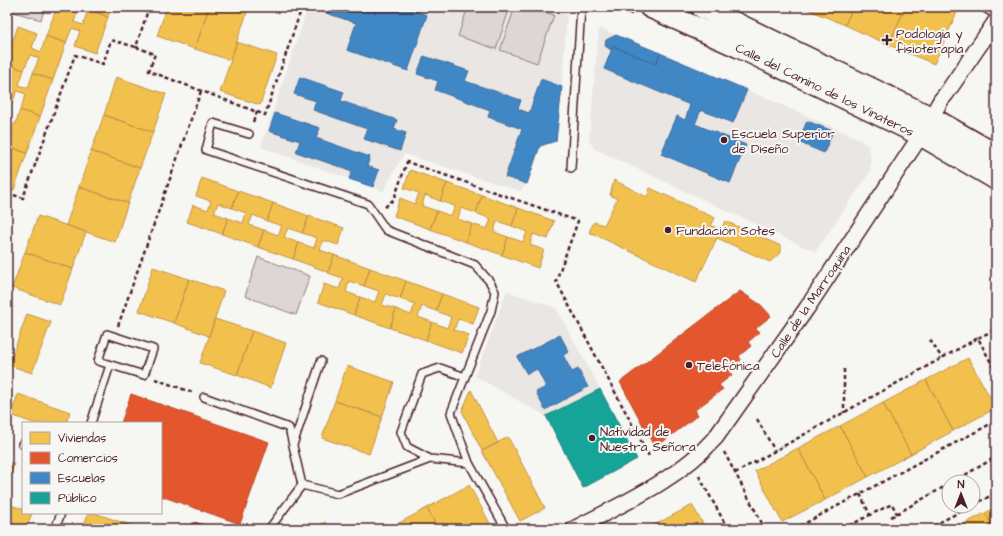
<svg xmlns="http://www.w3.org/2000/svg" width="1003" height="536" font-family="'Architects Daughter',sans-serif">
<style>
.built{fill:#e9e6e3}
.green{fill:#ddd6d5;stroke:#947a80}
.homes{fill:#f2c14e;stroke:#c09044}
.shops{fill:#e4572e;stroke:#b6462d}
.schools{fill:#3f88c5;stroke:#426897}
.public{fill:#17a398;stroke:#267b77}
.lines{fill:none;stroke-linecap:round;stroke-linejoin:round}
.lane-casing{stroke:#4a1f2b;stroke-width:10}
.street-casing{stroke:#4a1f2b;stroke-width:18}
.secondary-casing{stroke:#4a1f2b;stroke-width:24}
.path{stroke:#4a1f2b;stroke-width:2.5;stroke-dasharray:4 3;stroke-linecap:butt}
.lane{stroke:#f6f6f2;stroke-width:7}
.street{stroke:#f6f6f2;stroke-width:15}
.secondary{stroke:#f6f6f2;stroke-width:21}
.poi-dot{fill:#4a1f2b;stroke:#f6f6f2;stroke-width:1.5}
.labels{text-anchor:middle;stroke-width:4;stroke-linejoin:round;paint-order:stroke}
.poi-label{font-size:13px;fill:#4a1f2b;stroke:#f6f6f2;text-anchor:start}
.street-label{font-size:13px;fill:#4a1f2b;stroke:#f6f6f2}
</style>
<rect width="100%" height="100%" fill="#f6f6f2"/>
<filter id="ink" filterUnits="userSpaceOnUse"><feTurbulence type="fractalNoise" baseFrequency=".025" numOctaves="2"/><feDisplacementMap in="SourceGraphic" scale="8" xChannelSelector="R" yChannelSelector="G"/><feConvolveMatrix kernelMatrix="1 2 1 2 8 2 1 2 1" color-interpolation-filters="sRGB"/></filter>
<g filter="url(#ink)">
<path class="built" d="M 308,7 L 551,7 L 567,12 L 562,87 L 556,141 L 540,146 L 527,184 L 520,191 L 404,154 L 383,191 L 261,147 Z
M 599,28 L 747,90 L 857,138 L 868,146 L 871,159 L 870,172 L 815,252 L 595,149 L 589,141 Z
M 507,291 L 556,308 L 600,389 L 546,416 L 475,376 Z"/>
<path class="green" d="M 7,7 L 45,7 L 41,20 L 7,10 Z
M 468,7 L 510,7 L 496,49 L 458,36 Z
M 515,7 L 530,7 L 554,15 L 537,63 L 500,50 Z
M 258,257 L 310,276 L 296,315 L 245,296 Z"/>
<path class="homes" d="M 57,7 L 79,7 L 74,22 L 83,25 L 88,9 L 108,17 L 95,53 L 75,46 L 80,31 L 72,28 L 66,43 L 46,36 Z
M 89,7 L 111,7 L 108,17 L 88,9 Z
M 167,7 L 209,7 L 195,49 L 157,36 Z
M 209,7 L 230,7 L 247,13 L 230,60 L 195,49 Z
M 802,7 L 853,7 L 845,25 Z
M 853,7 L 905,7 L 889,45 L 845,25 Z
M 905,7 L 947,7 L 957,12 L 934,64 L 889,45 Z
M 18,26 L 37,33 L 32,48 L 41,52 L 46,36 L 66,43 L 53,80 L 33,73 L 39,58 L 30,55 L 24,70 L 7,64 L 7,57 Z
M 237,42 L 277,55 L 260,105 L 220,92 Z
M 7,64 L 24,70 L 19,85 L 28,88 L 33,73 L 53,80 L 40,117 L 20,110 L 26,94 L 17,91 L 11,106 L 7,105 Z
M 116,77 L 166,94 L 153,132 L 104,115 Z
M 7,105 L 11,106 L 7,118 Z
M 20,110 L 40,117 L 27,153 L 7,146 L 13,131 L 7,129 L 7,122 L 15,125 Z
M 104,115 L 153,132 L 140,168 L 91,151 Z
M 7,146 L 27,153 L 14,190 L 7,188 Z
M 91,151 L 140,168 L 128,203 L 79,187 Z
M 410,170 L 447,183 L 440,201 L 425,195 L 422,206 L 437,211 L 430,229 L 394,216 L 400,198 L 415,204 L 419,193 L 404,188 Z
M 202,178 L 238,191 L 232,208 L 218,203 L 214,213 L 228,218 L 222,234 L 187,222 L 193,205 L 208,210 L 211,201 L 196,196 Z
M 614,180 L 647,197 L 650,188 L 715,218 L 711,226 L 721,229 L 725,221 L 781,246 L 781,252 L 770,262 L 717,238 L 696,282 L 589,232 L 594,222 L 604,225 L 617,199 L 610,195 Z
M 447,183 L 482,195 L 476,213 L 461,208 L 458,219 L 472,224 L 466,242 L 430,229 L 437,211 L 451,216 L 455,206 L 440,201 Z
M 79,187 L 128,203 L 115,242 L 66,225 Z
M 238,191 L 273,203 L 267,221 L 253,215 L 249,225 L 264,230 L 258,247 L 222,234 L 228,218 L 243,223 L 246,213 L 232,208 Z
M 482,195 L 518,208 L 512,226 L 497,221 L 494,232 L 508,237 L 502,255 L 466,242 L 472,224 L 487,229 L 491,219 L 476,213 Z
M 273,203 L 309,216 L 302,233 L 288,228 L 284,237 L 299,243 L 293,259 L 258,247 L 264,230 L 278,235 L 282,226 L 267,221 Z
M 518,208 L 554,221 L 548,239 L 533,234 L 530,245 L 544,250 L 538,268 L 502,255 L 508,237 L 523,242 L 527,232 L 512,226 Z
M 38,216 L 86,232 L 73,269 L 25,252 Z
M 309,216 L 344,228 L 338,245 L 323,240 L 320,250 L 334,255 L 328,272 L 293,259 L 299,243 L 314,248 L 317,238 L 302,233 Z
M 25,252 L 73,269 L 60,305 L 12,288 Z
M 334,255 L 370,268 L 364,286 L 349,281 L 346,292 L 360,297 L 354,315 L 318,302 L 324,284 L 339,289 L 343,278 L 328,273 Z
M 153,267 L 189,279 L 174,323 L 139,311 Z
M 370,268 L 406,281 L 400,299 L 386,294 L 382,305 L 396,309 L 390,328 L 354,315 L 360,297 L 375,302 L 379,291 L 364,286 Z
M 189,279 L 224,291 L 209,336 L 174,323 Z
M 406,281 L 442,294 L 436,311 L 422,306 L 418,317 L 432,322 L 426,340 L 390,328 L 396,309 L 411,315 L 415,304 L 400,299 Z
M 442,294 L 479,307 L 473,324 L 458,319 L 454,330 L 469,335 L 462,353 L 426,340 L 432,322 L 447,328 L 451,317 L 436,311 Z
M 27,314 L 51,322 L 32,373 L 9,365 Z
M 215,319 L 252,331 L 237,375 L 200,363 Z
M 252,331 L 286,343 L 271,388 L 237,375 Z
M 968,358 L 996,408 L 953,431 L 926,380 Z
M 347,366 L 394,382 L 382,417 L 335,401 Z
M 926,380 L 953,431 L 911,454 L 883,403 Z
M 471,390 L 498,443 L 482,451 L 462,411 Z
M 18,394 L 70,412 L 66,423 L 33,423 L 11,415 Z
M 335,401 L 382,417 L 369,454 L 322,438 Z
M 883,403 L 911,454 L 868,477 L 840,426 Z
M 840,426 L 868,477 L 825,500 L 798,448 Z
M 508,437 L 545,508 L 520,521 L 482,451 Z
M 798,448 L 825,500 L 782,522 L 755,471 Z
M 7,461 L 14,464 L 7,485 Z
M 469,485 L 493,529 L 438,529 L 427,508 Z
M 7,504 L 23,509 L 23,513 L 32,513 L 26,529 L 7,529 Z
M 692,505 L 703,524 L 694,529 L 647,529 Z
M 996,507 L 996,529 L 994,529 L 985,513 Z
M 427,508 L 438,529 L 388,529 Z
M 88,513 L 94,513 L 142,529 L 83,529 Z
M 985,513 L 994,529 L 954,529 Z
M 325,522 L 329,529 L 312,529 Z"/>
<path class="shops" d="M 740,291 L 761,305 L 771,316 L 756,328 L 760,332 L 748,342 L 751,346 L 739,356 L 741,360 L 729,371 L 732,375 L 719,385 L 723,389 L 695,410 L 698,415 L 655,448 L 620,382 Z
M 131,394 L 269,442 L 240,524 L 161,496 L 161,423 L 121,423 Z"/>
<path class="schools" d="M 308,7 L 402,7 L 427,15 L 408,71 L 347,50 L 356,23 Z
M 616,35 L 660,53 L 656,64 L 613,46 L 611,50 L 605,46 L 606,40 Z
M 613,46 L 656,64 L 660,53 L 747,90 L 733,123 L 701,110 L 695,124 L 746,145 L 730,183 L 661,154 L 677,116 L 685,120 L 690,105 L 604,69 Z
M 424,56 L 469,71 L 465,81 L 521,100 L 518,109 L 529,113 L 541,79 L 562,87 L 556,141 L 540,146 L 527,184 L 505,177 L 522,129 L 488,117 L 490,110 L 435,90 L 438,81 L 417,74 Z
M 300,77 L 344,92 L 341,101 L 397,120 L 394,129 L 406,133 L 400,151 L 364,139 L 367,129 L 313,110 L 316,101 L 294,94 Z
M 275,113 L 320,128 L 316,138 L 370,157 L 367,166 L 379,170 L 373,187 L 349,179 L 352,171 L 296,152 L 300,141 L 269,131 Z
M 807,121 L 833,131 L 824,153 L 798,142 Z
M 560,335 L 569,352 L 563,355 L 572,372 L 578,369 L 588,387 L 545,410 L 536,392 L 546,387 L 537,369 L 527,374 L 517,357 Z"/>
<path class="public" d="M 600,389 L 637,459 L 583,488 L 546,416 Z"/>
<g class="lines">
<defs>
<path id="lane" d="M 983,7 L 996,15
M 249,134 L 213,123 L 206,150 L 368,204 L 386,230 L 475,265 L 490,282 L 495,292 L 491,311 L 465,377 L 451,413 L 469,463 L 506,529
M 571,168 L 581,7
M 107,334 L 153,349 L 144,375 L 98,361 Z
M 465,377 L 440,368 L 422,374 L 401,432 L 407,447 L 430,459 L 469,463
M 204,397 L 289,428 L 302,485 L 269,529
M 91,423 L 110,365
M 22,444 L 23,444
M 293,445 L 321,361
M 302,485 L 338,494 L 430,459
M 195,527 L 202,529
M 55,529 L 61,513"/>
<path id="street" d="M 574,529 C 624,503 678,480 716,437 L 807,308 L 921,135 L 941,100 L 946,94 L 996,21"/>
<path id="secondary" d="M 650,7 L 739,47 L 921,135 L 996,179
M 702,7 L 930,117 L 996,155"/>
</defs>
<use href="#lane" class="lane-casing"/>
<use href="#street" class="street-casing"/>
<use href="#secondary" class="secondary-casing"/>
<path class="path" d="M 149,7 L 136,47 L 155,54 L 149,71 L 265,115 L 302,7
M 616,7 L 632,14
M 253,122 L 257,112
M 7,193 L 23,198 L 75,55 L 103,64 L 111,40 L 136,47
M 385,207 L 394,199 L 407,162 L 578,221 L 556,281 L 649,456
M 118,326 L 201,91
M 978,338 L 996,329
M 930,340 L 942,358
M 844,369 L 844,413
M 155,379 L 194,393
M 757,419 L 775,451
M 724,452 L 765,529
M 735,473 L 978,338 L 996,372
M 699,476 L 728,529
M 953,482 L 996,457
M 860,494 L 870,515 L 892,504 L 897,514
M 973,505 L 996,493
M 891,517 L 949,484
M 800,526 L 996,421
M 843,529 L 870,515
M 876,529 L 887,523 L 889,529
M 927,529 L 971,506"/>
<use href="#lane" class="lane"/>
<use href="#street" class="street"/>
<use href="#secondary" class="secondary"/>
</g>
</g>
<g class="poi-dot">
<path d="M885 34h4v4h4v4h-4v4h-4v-4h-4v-4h4z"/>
<circle cx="724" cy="140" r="4"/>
<circle cx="668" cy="230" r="4"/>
<circle cx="689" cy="365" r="4"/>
<circle cx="592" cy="438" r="4"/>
</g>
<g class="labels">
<g class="poi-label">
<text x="896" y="38">Podología y<tspan x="896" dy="15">fisioterapia</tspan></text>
<text x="732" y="138">Escuela Superior<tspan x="732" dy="15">de Diseño</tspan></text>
<text x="676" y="235">Fundación Sotes</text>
<text x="697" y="370">Telefónica</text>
<text x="600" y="436">Natividad de<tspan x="600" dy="15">Nuestra Señora</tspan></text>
</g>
<g class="street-label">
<text transform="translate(825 89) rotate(26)" y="5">Calle del Camino de los Vinateros</text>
<text transform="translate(810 301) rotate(-56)" y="5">Calle de la Marroquina</text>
</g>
</g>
<rect width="1003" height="536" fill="none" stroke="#f6f6f2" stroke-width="24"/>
<rect x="12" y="12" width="979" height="512" fill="none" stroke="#4a1f2b" stroke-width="1.5" filter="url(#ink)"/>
<rect x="22" y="422" width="140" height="92" fill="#f6f6f2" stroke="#b1a0a2"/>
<rect x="30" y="432" width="20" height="12" fill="#f2c14e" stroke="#b1a0a2"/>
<text x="58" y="442" font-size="12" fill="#4a1f2b">Viviendas</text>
<rect x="30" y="452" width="20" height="12" fill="#e4572e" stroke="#b1a0a2"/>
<text x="58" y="462" font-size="12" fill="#4a1f2b">Comercios</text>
<rect x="30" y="472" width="20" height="12" fill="#3f88c5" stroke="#b1a0a2"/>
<text x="58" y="482" font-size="12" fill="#4a1f2b">Escuelas</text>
<rect x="30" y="492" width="20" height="12" fill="#17a398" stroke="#b1a0a2"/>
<text x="58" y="502" font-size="12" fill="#4a1f2b">Público</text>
<g transform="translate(961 494)"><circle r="19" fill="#f6f6f2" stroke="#b1a0a2"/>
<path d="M0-3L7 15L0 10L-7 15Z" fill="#4a1f2b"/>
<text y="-6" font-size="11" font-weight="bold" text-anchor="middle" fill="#4a1f2b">N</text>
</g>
</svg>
